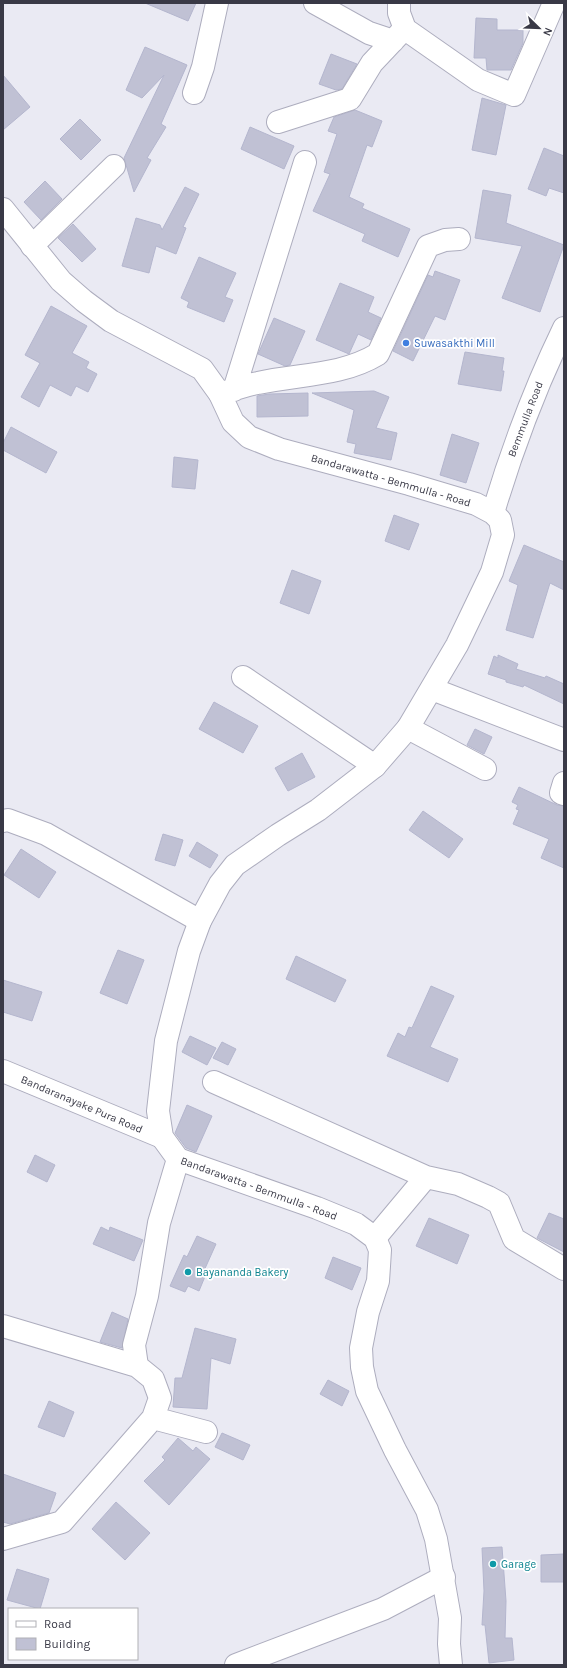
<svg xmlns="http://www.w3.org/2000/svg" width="567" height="1668" font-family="Karla,sans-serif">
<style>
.building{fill:#c0c1d4;stroke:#b4b6ce}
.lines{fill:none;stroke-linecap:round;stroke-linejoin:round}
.minor-casing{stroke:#adadbe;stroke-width:24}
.tertiary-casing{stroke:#adadbe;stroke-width:24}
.minor{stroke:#fff;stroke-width:22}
.tertiary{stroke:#fff;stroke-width:22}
.shop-dot{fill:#3f7fe0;stroke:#fff;stroke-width:1.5}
.culture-dot{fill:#0f9aa8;stroke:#fff;stroke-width:1.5}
.labels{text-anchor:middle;stroke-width:3.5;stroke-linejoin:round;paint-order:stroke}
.shop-label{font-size:11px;fill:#366cbe;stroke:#fff;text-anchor:start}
.street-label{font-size:11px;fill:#393946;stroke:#fff}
.culture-label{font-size:11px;fill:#0d838f;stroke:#fff;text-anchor:start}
</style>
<rect width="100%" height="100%" fill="#eaeaf3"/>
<path class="building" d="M 145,3 L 196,3 L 188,21 Z
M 476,18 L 497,19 L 497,30 L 523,30 L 523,43 L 511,70 L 487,70 L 486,58 L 474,58 Z
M 145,47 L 187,65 L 161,124 L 166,127 L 147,158 L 151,160 L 134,192 L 124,158 L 164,75 L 142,98 L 126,90 Z
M 331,54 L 357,64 L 342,89 L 336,90 L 319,84 Z
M 3,75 L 30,107 L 3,130 Z
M 482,98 L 506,105 L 496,155 L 472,150 Z
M 355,110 L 382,121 L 372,147 L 367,145 L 349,197 L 364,204 L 362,208 L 410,229 L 398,257 L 362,241 L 365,234 L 313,211 L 330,174 L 324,172 L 337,134 L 328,131 L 334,117 Z
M 80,119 L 101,140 L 81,160 L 60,139 Z
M 250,127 L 294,146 L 284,169 L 241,149 Z
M 544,148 L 564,156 L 564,193 L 549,188 L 546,196 L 528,189 Z
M 45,181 L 62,199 L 41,220 L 24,202 Z
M 185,187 L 199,194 L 183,227 L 186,228 L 176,254 L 156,246 L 149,273 L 122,266 L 136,218 L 160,225 L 162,230 Z
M 483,190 L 511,195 L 506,223 L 564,245 L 540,312 L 502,298 L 522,246 L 475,238 Z
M 73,224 L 96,249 L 82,262 L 58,238 Z
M 199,257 L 236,273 L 225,297 L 233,300 L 224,322 L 187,307 L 189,302 L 181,298 Z
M 435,271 L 460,280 L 445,320 L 435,316 L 413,361 L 393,351 L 428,275 L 433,277 Z
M 340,283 L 374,297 L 368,312 L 381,318 L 371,340 L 358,334 L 349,354 L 316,340 Z
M 51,306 L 87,326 L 72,353 L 89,362 L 86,368 L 97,374 L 88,392 L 76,386 L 71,396 L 50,385 L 39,407 L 21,397 L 40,363 L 25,355 Z
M 274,318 L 305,331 L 290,365 L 285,366 L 258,354 Z
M 465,352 L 504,358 L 502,371 L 504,371 L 501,391 L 458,384 Z
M 374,391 L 389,397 L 376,428 L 397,433 L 391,460 L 354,453 L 356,444 L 347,442 L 354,410 L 312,393 Z
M 308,393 L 308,416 L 257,417 L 257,396 L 269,394 Z
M 11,427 L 57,452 L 46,473 L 3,450 L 3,443 Z
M 452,434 L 479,443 L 466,483 L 440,475 Z
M 174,457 L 198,460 L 195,489 L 172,487 Z
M 394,515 L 419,524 L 409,550 L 385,541 Z
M 524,545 L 564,562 L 564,590 L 550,583 L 533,638 L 506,630 L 518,585 L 509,581 Z
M 292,570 L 321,581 L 309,614 L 280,603 Z
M 498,655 L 518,664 L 516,669 L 545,678 L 546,676 L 564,684 L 564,704 L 524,685 L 523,687 L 506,682 L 506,680 L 488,674 L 494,656 L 498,658 Z
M 214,702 L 258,726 L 243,753 L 199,729 Z
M 475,729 L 492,737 L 484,754 L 467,745 Z
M 302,753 L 315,777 L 288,791 L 275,768 Z
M 519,787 L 557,805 L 564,806 L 564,868 L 541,858 L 549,839 L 513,824 L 519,810 L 516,809 L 518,805 L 512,802 Z
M 423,811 L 463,839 L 449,858 L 409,830 Z
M 163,834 L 183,840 L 175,866 L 155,860 Z
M 197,842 L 218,855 L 210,868 L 189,856 Z
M 21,849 L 56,872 L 39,898 L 4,875 Z
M 118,950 L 144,960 L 127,1004 L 100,993 Z
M 296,956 L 346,980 L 335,1002 L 286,979 Z
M 3,980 L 42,992 L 32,1021 L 3,1012 Z
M 431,986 L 454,996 L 430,1047 L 458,1059 L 448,1082 L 387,1056 L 398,1033 L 405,1037 L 409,1027 L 412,1028 Z
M 190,1036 L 216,1048 L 207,1065 L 182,1052 Z
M 222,1042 L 236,1049 L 228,1065 L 213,1058 Z
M 187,1105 L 212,1116 L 196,1152 L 186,1148 L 175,1133 Z
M 35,1155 L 55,1165 L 47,1182 L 27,1172 Z
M 549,1213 L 564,1219 L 564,1252 L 537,1238 Z
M 429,1218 L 469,1235 L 457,1264 L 416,1246 Z
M 101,1227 L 109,1231 L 110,1227 L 143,1240 L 134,1261 L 93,1244 Z
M 197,1236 L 216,1244 L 203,1273 L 206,1274 L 199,1291 L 188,1286 L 185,1292 L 170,1286 L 184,1255 L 187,1257 Z
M 333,1257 L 361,1268 L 352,1290 L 325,1278 Z
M 112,1312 L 128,1319 L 122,1348 L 100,1342 Z
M 195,1328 L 236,1339 L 230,1364 L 211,1358 L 207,1409 L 173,1407 L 175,1378 L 182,1378 Z
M 328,1380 L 349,1391 L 342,1406 L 320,1394 Z
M 49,1401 L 74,1412 L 64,1437 L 38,1427 Z
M 222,1433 L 250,1445 L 243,1460 L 215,1447 Z
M 178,1438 L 193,1451 L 196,1447 L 210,1459 L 169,1505 L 144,1481 L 165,1460 L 162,1457 Z
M 3,1474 L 56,1493 L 49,1513 L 10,1524 L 3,1522 Z
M 116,1502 L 150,1533 L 125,1560 L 92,1529 Z
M 502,1547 L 506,1601 L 505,1638 L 512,1638 L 514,1660 L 489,1663 L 485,1625 L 482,1625 L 484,1591 L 482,1548 Z
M 564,1554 L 564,1582 L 541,1582 L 541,1555 Z
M 17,1569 L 49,1579 L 40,1609 L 7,1600 Z"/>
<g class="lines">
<defs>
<path id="minor" d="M 315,3 L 369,33 L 393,41
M 399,3 L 399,13 L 405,29 L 478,80 L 514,95 L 554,3
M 194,93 L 203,67 L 217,3
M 278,122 L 350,99 L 372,63 L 405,28
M 32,246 L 114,166
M 234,390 L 305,162
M 220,394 C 232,390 245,385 258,383 C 299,374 342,376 378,354 L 428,246 L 445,240 L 459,239
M 243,677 L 375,766
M 432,689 L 564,740
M 408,728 L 485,769
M 564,783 L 561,793 L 564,794
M 3,821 L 8,820 L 46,834 L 200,921
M 3,1071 L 162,1137
M 214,1082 L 426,1177
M 375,1238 L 426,1177 L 458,1184 L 488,1197 L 499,1203 L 514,1239 L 564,1269
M 3,1326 L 137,1366
M 153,1418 L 206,1432
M 3,1539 L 62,1522 L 153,1418 L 160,1398 L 153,1379 L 137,1366 L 134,1345 L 147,1296 L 159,1223 L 178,1159
M 236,1665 L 383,1609 L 444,1577"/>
<path id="tertiary" d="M 3,209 L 61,281 L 84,301 L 111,321 L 202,369 L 220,394 L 233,422 L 249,437 L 279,449 L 409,484 L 476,504 L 493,513 L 500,520 L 503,535 L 492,572 L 457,645 L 408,728 L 375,766 L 318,810 L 278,835 L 235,865 L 220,884 L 200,921 L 189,951 L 166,1041 L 158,1111 L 162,1137 L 178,1159 L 317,1208 L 356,1224 L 375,1238 L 380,1250 L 379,1266 L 378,1281 L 368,1312 L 361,1348 L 362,1367 L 367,1391 L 395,1450 L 427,1510 L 436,1539 L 450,1618 L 449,1644 L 451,1665
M 493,513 C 512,449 535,388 564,328"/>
</defs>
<use href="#minor" class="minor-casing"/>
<use href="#tertiary" class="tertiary-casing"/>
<use href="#minor" class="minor"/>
<use href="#tertiary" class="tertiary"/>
</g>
<circle class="shop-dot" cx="406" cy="343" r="4"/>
<g class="culture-dot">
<circle cx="188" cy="1272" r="4"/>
<circle cx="493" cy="1564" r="4"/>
</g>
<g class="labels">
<g class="shop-label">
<text x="414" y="347">Suwasakthi Mill</text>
</g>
<g class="street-label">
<text transform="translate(525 419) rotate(-69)" y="4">Bemmulla Road</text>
<text transform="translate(391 480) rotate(16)" y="4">Bandarawatta - Bemmulla - Road</text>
<text transform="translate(82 1104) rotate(23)" y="4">Bandaranayake Pura Road</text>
<text transform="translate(259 1188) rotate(20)" y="4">Bandarawatta - Bemmulla - Road</text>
</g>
<g class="culture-label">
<text x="196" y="1276">Bayananda Bakery</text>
<text x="501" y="1568">Garage</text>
</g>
</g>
<rect width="567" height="1668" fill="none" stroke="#393946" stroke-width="8"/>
<rect x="8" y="1608" width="130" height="52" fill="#ffffff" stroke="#b0b0b5"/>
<rect x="16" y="1621" width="20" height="6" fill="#ffffff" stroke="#b0b0b5"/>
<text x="44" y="1628" font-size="12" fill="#393946">Road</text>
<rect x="16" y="1638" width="20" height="12" fill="#c0c1d4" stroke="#b0b0b5"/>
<text x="44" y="1648" font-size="12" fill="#393946">Building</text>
<g transform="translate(539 28) rotate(113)" stroke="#ffffff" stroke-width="3" paint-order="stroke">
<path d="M0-3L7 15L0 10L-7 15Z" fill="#393946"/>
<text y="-6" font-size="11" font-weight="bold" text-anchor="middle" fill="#393946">N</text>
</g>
</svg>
